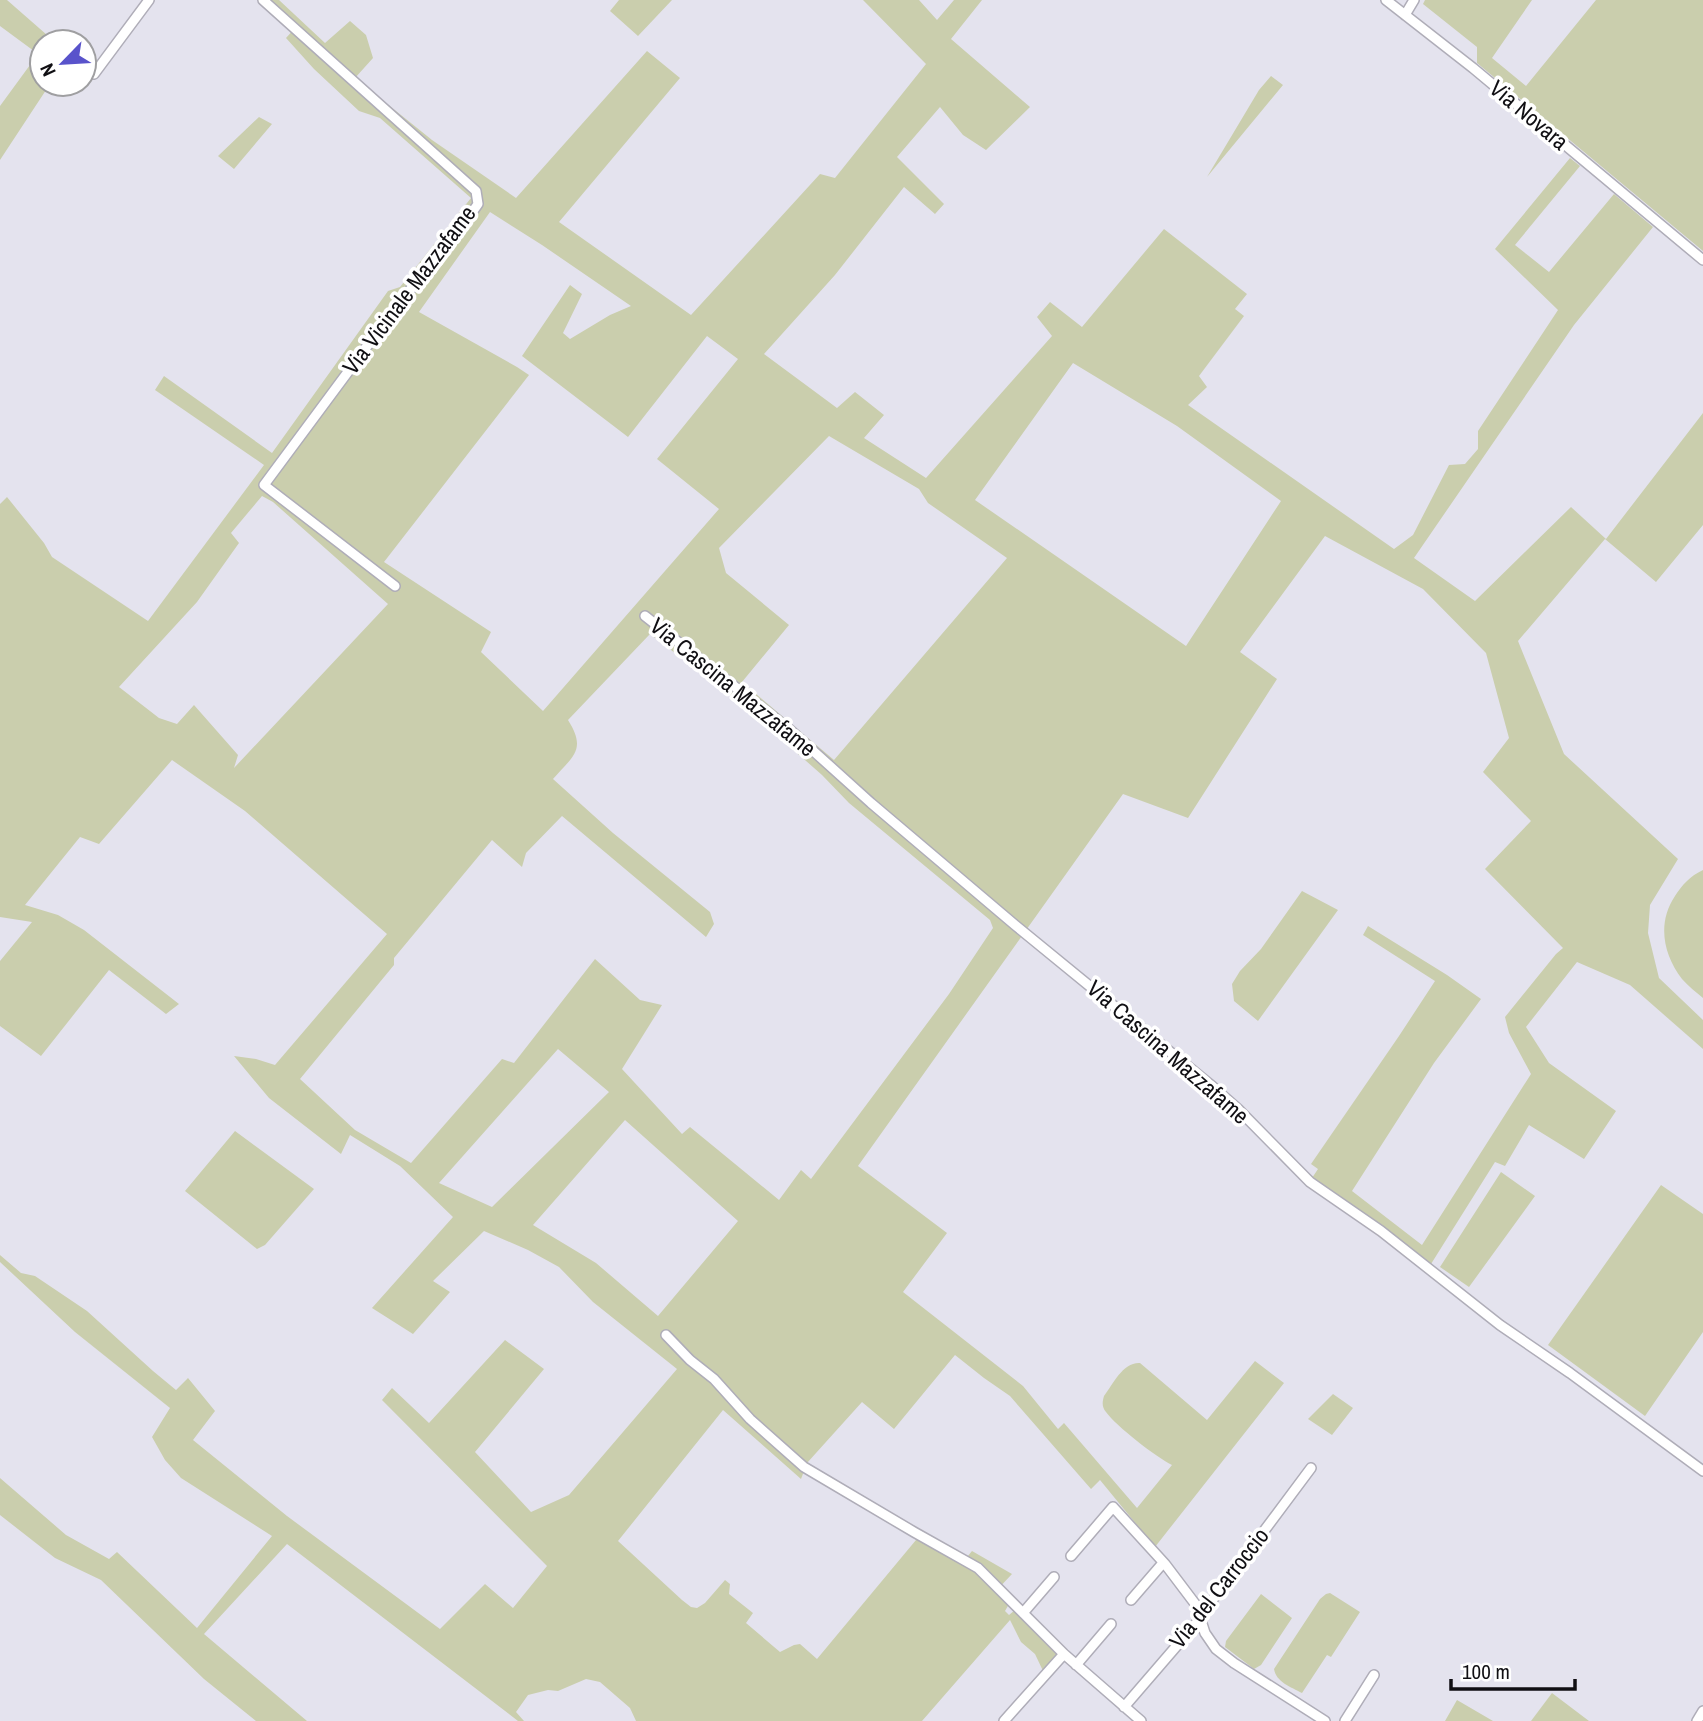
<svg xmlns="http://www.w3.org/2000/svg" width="1703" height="1721" font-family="'Archivo Narrow',sans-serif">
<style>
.green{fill:#cacead;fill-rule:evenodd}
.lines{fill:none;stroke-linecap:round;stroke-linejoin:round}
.minor-casing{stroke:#afadb8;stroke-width:12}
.minor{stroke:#fff;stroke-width:9}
.labels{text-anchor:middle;stroke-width:7;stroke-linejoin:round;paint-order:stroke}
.street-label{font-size:23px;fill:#100f13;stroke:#fff}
</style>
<rect width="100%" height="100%" fill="#e4e3ee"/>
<path class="green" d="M 0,0 L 7,0 L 55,42 L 42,42 L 42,84 L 50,84 L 0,160 L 0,106 L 38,54 L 0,26 Z
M 266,0 L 279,0 L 325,43 L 350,21 L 366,35 L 373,58 L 355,78 L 432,140 L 516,198 L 647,51 L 680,78 L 559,222 L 691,315 L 820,174 L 835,178 L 926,64 L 863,0 L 919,0 L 937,20 L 954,0 L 982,0 L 951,39 L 1030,107 L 986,150 L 963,135 L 940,107 L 897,157 L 944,204 L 935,214 L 904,187 L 835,275 L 764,354 L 837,408 L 855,392 L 884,415 L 864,438 L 926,478 L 1052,336 L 1037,317 L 1050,302 L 1082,327 L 1164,229 L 1247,294 L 1235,309 L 1244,316 L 1199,376 L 1207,387 L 1188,405 L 1394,549 L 1413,535 L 1449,465 L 1465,464 L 1478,449 L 1478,431 L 1558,310 L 1495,249 L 1570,158 L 1580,166 L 1515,245 L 1549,272 L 1614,194 L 1653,227 L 1574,325 L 1414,558 L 1475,601 L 1571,507 L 1606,539 L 1703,413 L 1703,525 L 1656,582 L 1605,539 L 1518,641 L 1564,754 L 1678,859 L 1650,905 L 1648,933 L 1659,978 L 1703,1020 L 1703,1049 L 1630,985 L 1577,962 L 1526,1027 L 1549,1063 L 1616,1111 L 1584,1159 L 1529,1125 L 1505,1166 L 1495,1162 L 1431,1264 L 1312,1178 L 1318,1169 L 1311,1164 L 1399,1036 L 1435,981 L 1363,935 L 1368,926 L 1447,975 L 1481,999 L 1434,1063 L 1352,1191 L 1422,1245 L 1531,1074 L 1509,1033 L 1505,1017 L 1556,954 L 1563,948 L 1485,869 L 1531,821 L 1483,772 L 1509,738 L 1486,653 L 1423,589 L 1325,536 L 1240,652 L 1277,679 L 1188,818 L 1123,794 L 858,1166 L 947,1233 L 903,1292 L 1023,1386 L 1058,1429 L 1064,1423 L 1137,1508 L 1172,1465 C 1156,1457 1116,1426 1106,1412 C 1102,1407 1102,1403 1104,1396 C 1113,1384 1123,1362 1140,1363 L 1207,1420 L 1255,1361 L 1284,1383 L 1155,1547 L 1100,1480 L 1091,1489 L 1010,1396 L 984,1378 L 955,1355 L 894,1429 L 862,1402 L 807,1463 L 801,1479 L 723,1410 L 618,1541 L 682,1600 L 691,1607 L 697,1608 L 705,1603 L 725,1580 L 730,1584 L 729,1594 L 753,1613 L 746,1623 L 780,1652 L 794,1645 L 800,1644 L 817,1659 L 916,1540 L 919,1538 L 963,1562 L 972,1551 L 1012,1574 L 996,1591 L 1009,1604 L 1005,1611 L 1009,1615 L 1015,1610 L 1056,1652 L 1058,1656 L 1044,1673 L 1035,1654 L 1021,1642 L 1010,1620 L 922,1721 L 636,1721 L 630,1708 L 600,1682 L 586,1679 L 558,1691 L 548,1690 L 528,1695 L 516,1712 L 524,1721 L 518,1721 L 287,1544 L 204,1634 L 307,1721 L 256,1721 L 204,1679 L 101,1580 L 55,1558 L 0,1515 L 0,1478 L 66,1535 L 109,1559 L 117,1552 L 197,1628 L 272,1536 L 181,1478 L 165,1460 L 152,1437 L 170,1408 L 75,1332 L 0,1262 L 0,1255 L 21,1273 L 35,1276 L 87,1311 L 153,1371 L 176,1390 L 188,1378 L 215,1411 L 193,1440 L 287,1516 L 440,1629 L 485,1584 L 513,1608 L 547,1566 L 382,1400 L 392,1388 L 429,1423 L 505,1340 L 544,1369 L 475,1452 L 531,1512 L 569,1495 L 677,1369 L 593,1302 L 559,1267 L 528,1250 L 484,1231 L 433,1281 L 450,1292 L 413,1334 L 372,1308 L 453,1217 L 400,1166 L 350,1135 L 341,1154 L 269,1098 L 234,1056 L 256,1059 L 275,1065 L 387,934 L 245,811 L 172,760 L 99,844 L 80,837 L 25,905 L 58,915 L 84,930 L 179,1004 L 166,1014 L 109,970 L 41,1056 L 0,1026 L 0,961 L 32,922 L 0,917 L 0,504 L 7,497 L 44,543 L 52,557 L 148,621 L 264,465 L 155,390 L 164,376 L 272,453 L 388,291 L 400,287 L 471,198 L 380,118 L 359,111 L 314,69 L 286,38 L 296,27 ZM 490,212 L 542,245 L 631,306 L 610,315 L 570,339 L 563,333 L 582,294 L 570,285 L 522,356 L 628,437 L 707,336 L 738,359 L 657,459 L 719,509 L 543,711 L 481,652 L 491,632 L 384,562 L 529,375 L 517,367 L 419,312 ZM 1073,363 L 1177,426 L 1281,501 L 1186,646 L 975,500 ZM 829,436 L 919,489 L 928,503 L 1007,558 L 834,760 L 742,682 L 789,625 L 726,573 L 719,548 ZM 262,496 L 273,502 L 388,604 L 234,768 L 238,755 L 194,705 L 177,724 L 159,718 L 119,687 L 197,602 L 239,543 L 231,533 ZM 650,634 L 738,701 L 822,775 L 849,803 L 990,920 L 993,928 L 949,994 L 811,1179 L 801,1170 L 779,1200 L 690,1127 L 682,1134 L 622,1069 L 662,1005 L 640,1000 L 595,959 L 514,1063 L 502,1059 L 411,1163 L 355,1130 L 300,1079 L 394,965 L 394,958 L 492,840 L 522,867 L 526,853 L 562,816 L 706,937 L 714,924 L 710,912 L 613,833 L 553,779 C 573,756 587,750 568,720 ZM 558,1049 L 609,1092 L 492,1207 L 439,1183 ZM 625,1120 L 738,1221 L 658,1316 L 596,1263 L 533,1225 Z
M 619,0 L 672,0 L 638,36 L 610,11 Z
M 1425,0 L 1532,0 L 1492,58 L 1526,86 L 1596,0 L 1703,0 L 1703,251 L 1477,63 L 1477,47 L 1423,4 Z
M 1271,76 L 1283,85 L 1207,177 L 1259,90 Z
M 259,117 L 272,124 L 234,169 L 218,156 Z
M 1703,870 L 1703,998 C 1696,992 1688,986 1682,979 C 1663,954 1657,923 1675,896 C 1682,885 1690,876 1703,870 Z
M 1302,891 L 1338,910 L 1258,1021 L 1234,1001 L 1232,984 L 1240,971 L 1261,949 Z
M 235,1131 L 314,1189 L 265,1245 L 257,1249 L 185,1191 Z
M 1501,1172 L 1535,1196 L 1469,1287 L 1440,1267 Z
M 1661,1185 L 1703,1214 L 1703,1332 L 1645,1416 L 1548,1345 Z
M 1333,1394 L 1353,1408 L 1332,1435 L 1308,1419 Z
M 1330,1593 L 1360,1612 L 1331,1657 L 1327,1655 L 1302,1693 C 1291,1687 1276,1682 1274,1669 L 1320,1599 L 1326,1594 Z
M 1261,1594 L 1292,1618 L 1261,1665 L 1254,1669 L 1225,1647 L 1226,1641 Z
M 1552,1693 L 1589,1721 L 1531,1721 Z
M 1457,1700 L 1493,1721 L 1445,1721 Z"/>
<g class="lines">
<defs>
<path id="minor" d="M 263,0 L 476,191 L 478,204 L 446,249 L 402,299 L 264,485 L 395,586
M 1386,0 L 1473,68 L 1703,260
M 1405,15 L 1414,0
M 94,74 L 149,0
M 645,616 L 790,730 L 871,803 L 1015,925 L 1213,1087 L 1238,1109 L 1310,1182 L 1381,1231 L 1500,1325 L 1570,1373 L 1703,1471
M 666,1335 L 690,1360 L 714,1379 L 750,1419 L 804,1467 L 914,1532 L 978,1568 L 1064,1654 L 1141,1721
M 1071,1556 L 1113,1507 L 1165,1564 L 1196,1605 L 1205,1633 L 1216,1649 L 1234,1663 L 1325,1721
M 1131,1600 L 1163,1563
M 1023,1613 L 1054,1577
M 1076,1665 L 1111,1624
M 1124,1707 L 1199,1620 L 1208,1606 L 1311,1468
M 1004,1721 L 1064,1654
M 1345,1721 L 1374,1675
M 1697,1721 L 1703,1711"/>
</defs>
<use href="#minor" class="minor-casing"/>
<use href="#minor" class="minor"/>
</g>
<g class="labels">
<g class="street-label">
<text transform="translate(1529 115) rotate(40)" y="8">Via Novara</text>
<text transform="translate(409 290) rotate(-53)" y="8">Via Vicinale Mazzafame</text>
<text transform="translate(733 687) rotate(39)" y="8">Via Cascina Mazzafame</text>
<text transform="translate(1168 1052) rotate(41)" y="8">Via Cascina Mazzafame</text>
<text transform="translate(1219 1588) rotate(-52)" y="8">Via del Carroccio</text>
</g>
</g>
<g transform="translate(63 63) rotate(245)"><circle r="33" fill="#ffffff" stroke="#9f9fa1" stroke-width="2"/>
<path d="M0-5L12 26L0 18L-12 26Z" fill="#5953cb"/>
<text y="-10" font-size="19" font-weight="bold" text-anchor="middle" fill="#100f13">N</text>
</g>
<path d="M1451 1679v10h124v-10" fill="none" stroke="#100f13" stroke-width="3.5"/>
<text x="1462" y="1679" font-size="21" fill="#100f13" stroke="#ffffff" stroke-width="5" paint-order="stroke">100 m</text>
</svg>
